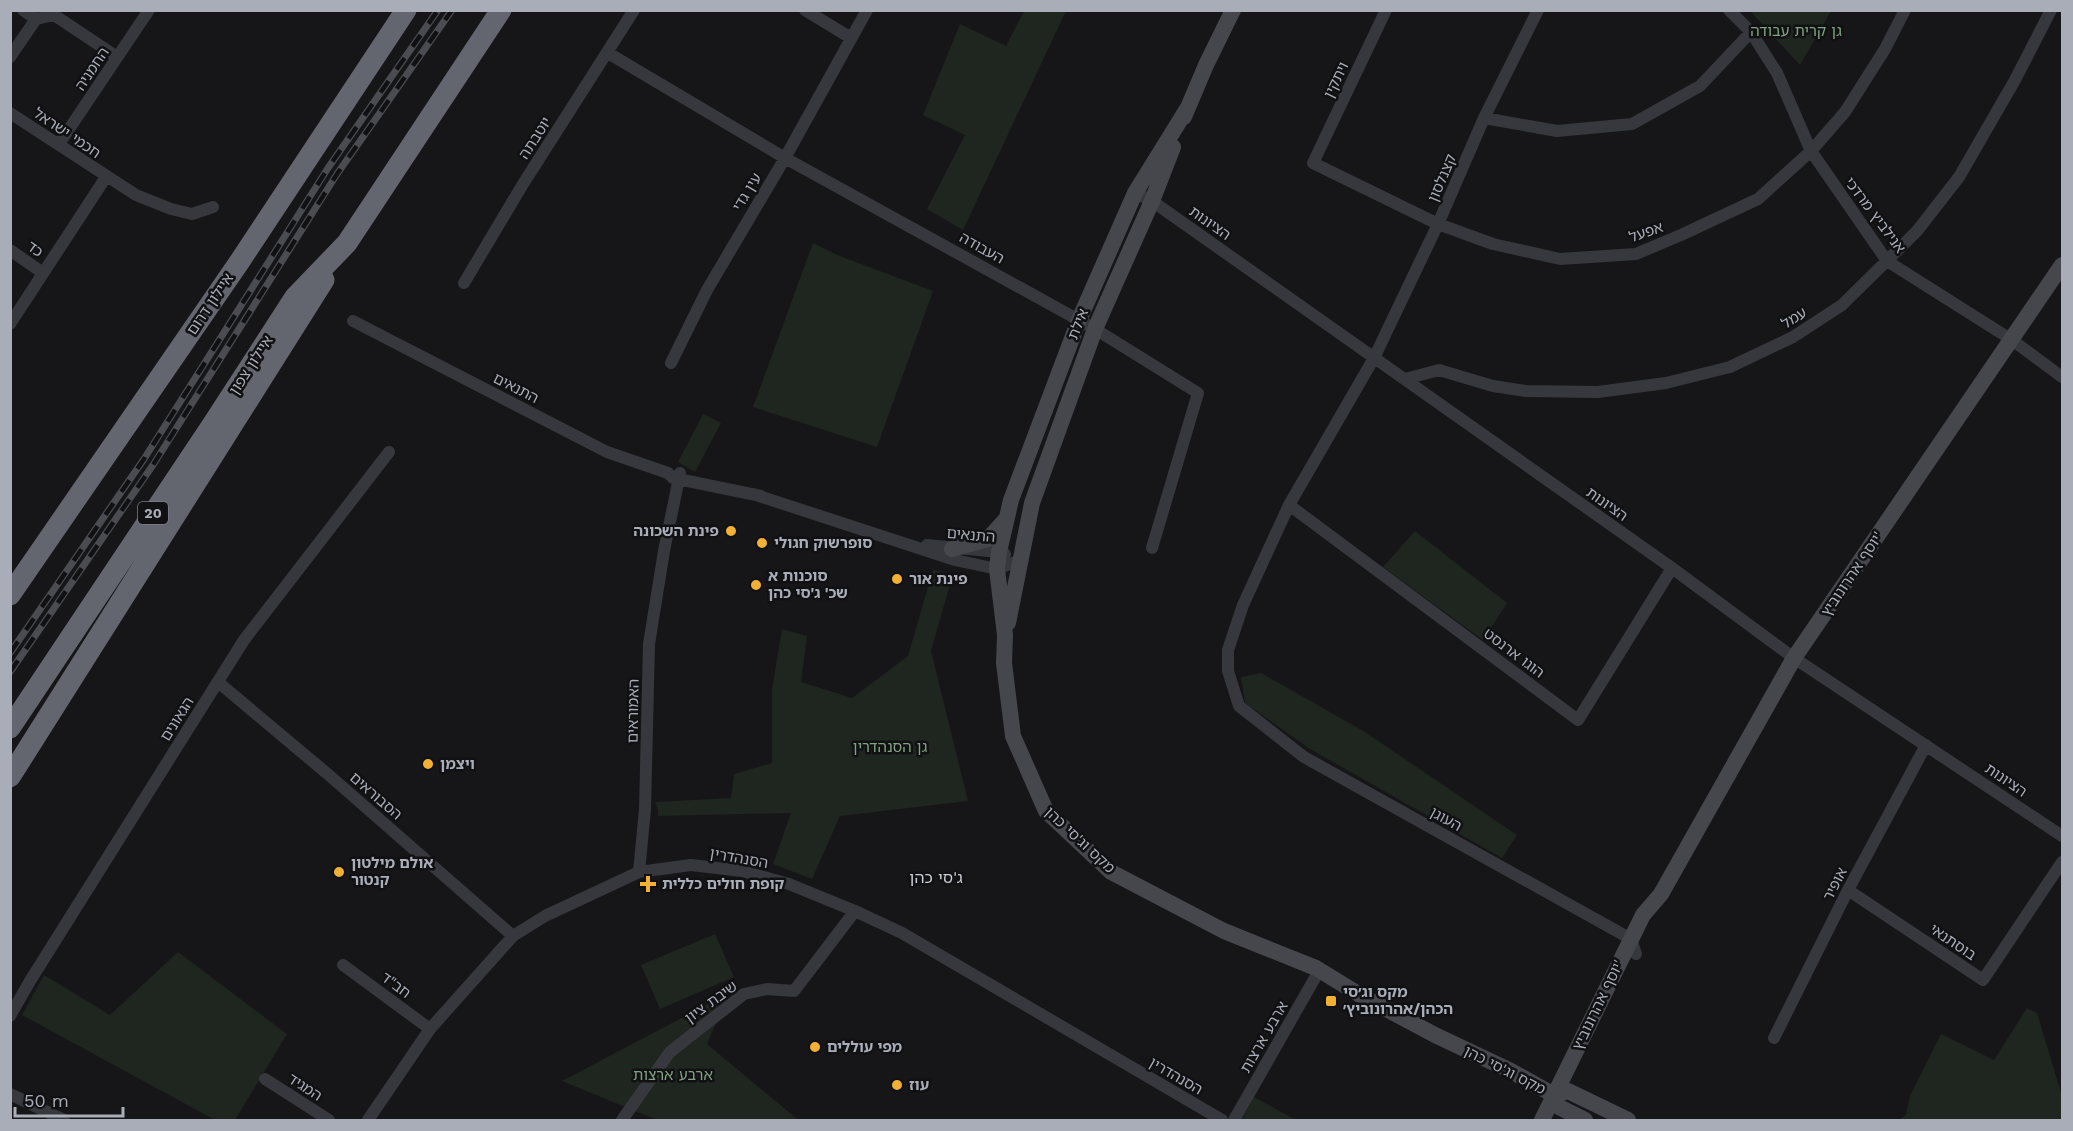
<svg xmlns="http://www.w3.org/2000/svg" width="2073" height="1131" font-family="'Work Sans','Noto Sans Hebrew',sans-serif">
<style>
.green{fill:#1e261f}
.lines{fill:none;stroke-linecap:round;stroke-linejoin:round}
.street{stroke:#37383d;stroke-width:12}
.secondary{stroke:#45474d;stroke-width:16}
.highway{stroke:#63666e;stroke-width:21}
.rail-casing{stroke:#4a4c52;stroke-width:7}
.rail{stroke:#111113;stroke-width:4.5;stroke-dasharray:14;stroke-linecap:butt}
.poi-dot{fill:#f2b134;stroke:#111113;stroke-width:2}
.labels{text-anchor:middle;stroke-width:5;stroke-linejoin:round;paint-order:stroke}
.shield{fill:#111113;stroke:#7b7e86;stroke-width:1.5}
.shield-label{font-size:14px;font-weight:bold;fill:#a8adb8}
.park-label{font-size:15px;fill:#7fa381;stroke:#111113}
.street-label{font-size:15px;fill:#a8adb8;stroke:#111113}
.poi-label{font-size:15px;font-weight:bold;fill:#a8adb8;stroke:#111113;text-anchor:start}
.neighbourhood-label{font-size:16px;fill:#c9ccd4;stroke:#111113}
</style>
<rect width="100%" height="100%" fill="#161618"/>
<path class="green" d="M 1024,11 L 1066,11 L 963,230 L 927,209 L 965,135 L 923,115 L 960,24 L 1006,46 Z
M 1750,11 L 1831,11 L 1800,65 Z
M 813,243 L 837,255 L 933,291 L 877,447 L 753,407 Z
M 703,414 L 721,423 L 695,472 L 678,462 Z
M 1415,531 L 1507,603 L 1483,640 L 1383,567 Z
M 933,570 L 953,574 L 931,651 L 968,801 L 840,816 L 812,879 L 773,864 L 791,813 L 658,816 L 658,810 L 655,802 L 731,798 L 734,774 L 772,763 L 772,690 L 782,629 L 807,636 L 801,682 L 852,698 L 908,656 Z
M 1261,673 L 1365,732 L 1517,835 L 1502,858 L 1310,749 L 1245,703 L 1241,677 Z
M 715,934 L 734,977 L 660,1009 L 641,965 Z
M 178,952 L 287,1034 L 235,1120 L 215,1120 L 22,1015 L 44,975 L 110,1015 Z
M 729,993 L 707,1044 L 796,1118 L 802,1120 L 657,1120 L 562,1081 Z
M 2027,1008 L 2037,1013 L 2062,1096 L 2062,1120 L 1898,1120 L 1906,1115 L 1910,1096 L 1941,1034 L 1994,1060 Z
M 1254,1097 L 1296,1120 L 1242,1120 Z"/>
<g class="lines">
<path class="street" d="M 23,10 L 36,19 L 54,15 L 117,57
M 805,10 L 851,38
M 1386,10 L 1313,163 L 1438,224 L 1493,244 L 1560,259 L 1636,254 L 1681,235 L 1758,199 L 1811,151 L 1845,112 L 1885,49 L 1905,10
M 1538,10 L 1484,118 L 1438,224 L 1374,358 L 1289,505 L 1243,605 L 1228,650 L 1228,671 L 1239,706 L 1304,757 L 1631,939 L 1636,954
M 1729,10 L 1751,32 L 1777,73 L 1811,151 L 1887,261 L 2012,340 L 2062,377
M 608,53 L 785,158 L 1095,329 L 1198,393 L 1152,548
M 10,57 L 36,19
M 10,113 L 136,195 L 171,209 L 192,214 L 213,207
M 1484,118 L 1557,131 L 1632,124 L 1700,86 L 1751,32
M 59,144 L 149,10
M 1135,193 L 1152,201 L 1672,568 L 1794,658 L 2062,836
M 10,250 L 43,273
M 464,283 L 523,184 L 634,10
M 353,321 L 607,452 L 668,473 L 673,478 L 761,496
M 10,324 L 106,177
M 671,363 L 707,290 L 785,158 L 867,10
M 1405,379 L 1439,370 L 1493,386 L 1526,391 L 1598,392 L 1666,383 L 1730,367 L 1793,337 L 1842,305 L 1917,231 L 1959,177 L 2015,80 L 2051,10
M 753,494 L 955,560 L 997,569 L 1020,560
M 1289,505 L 1578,720 L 1672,568
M 927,545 L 999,552 L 1005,554
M 218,682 L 330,776 L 513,936
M 639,872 L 645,809 L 649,644 L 664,551 L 680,473
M 1848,890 L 1983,980 L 2062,862
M 343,965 L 430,1029
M 10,1016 L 30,981 L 244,640 L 389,452
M 1774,1038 L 1848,890 L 1926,745
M 265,1079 L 329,1120
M 10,1094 L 64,1120
M 368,1120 L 430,1029 L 513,936 L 545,916 L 639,872 L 691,865 L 742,871 L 789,884 L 855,911 L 902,933 L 1222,1120
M 622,1120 L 670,1052 L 744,994 L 767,989 L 794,991 L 855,911
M 1234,1120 L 1316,976 L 1316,968"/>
<path class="secondary" d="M 1187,109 L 1135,193 L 1079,320 L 1011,500 L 999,552 L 997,569 L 1005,635 L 1004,663 L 1013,736 L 1046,811 L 1111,872 L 1224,931 L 1316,968 L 1360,995 L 1435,1035 L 1511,1071 L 1554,1095
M 1184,117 L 1206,65 L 1233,10
M 952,549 L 988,539 L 1006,519
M 1008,623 L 1032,503 L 1095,329 L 1152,201 L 1173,147
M 1554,1095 L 1568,1091 L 1628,1120
M 1554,1095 L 1559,1107 L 1585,1120
M 1542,1120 L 1643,915 L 1661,894 L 1794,658 L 2062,265"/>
<path class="highway" d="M 10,595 L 240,261 L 406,10
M 10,728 L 214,422 L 295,297 L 347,243 L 501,10
M 10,777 L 324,280"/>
<defs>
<path id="rail" d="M 10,653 L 144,459 L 328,168 L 438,10
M 10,672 L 153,465 L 337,174 L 452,10"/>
</defs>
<use href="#rail" class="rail-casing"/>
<use href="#rail" class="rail"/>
</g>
<g class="poi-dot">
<circle cx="731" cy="531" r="6"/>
<circle cx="762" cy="543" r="6"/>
<circle cx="897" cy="579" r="6"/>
<circle cx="756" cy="585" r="6"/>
<circle cx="428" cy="764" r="6"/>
<circle cx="339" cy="872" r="6"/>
<path d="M645 875h6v6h6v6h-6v6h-6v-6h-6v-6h6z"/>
<rect x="1325" y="995" width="12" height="12" rx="3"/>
<circle cx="815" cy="1047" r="6"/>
<circle cx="897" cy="1085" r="6"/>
</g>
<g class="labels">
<rect class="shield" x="138" y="502" width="30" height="22" rx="4.5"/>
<g class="shield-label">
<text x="153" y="518">20</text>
</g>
<g class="park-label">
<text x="1796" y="36">גן קרית עבודה</text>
<text x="890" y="752">גן הסנהדרין</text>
<text x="673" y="1080">ארבע ארצות</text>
</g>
<g class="street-label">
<text transform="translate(92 69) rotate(-56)" y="5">החמניה</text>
<text transform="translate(1336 80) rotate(-64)" y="5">ויתקין</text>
<text transform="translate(67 133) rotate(34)" y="5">חכמי ישראל</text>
<text transform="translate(535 138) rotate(-57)" y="5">יוטבתה</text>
<text transform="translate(1442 178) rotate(-67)" y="5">קצנלסון</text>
<text transform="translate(747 192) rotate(-59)" y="5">עין גדי</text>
<text transform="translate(1875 215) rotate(53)" y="5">אנילביץ מרדכי</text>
<text transform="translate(1210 223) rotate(35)" y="5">הציונות</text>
<text transform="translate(1646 232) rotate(-19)" y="5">אפעל</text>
<text transform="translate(982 248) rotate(29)" y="5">העבודה</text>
<text transform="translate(35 249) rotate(35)" y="5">כד</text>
<text transform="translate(210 304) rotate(-56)" y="5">איילון דרום</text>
<text transform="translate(1794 318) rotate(-31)" y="5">עמל</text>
<text transform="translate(1078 324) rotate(-68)" y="5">אילת</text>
<text transform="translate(251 365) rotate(-57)" y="5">איילון צפון</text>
<text transform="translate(516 388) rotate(27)" y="5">התנאים</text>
<text transform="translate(1607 504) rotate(35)" y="5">הציונות</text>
<text transform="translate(971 535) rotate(5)" y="5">התנאים</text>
<text transform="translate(1852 574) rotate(-56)" y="5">יוסף אהרונוביץ'</text>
<text transform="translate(1514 653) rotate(37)" y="5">הוגו ארנסט</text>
<text transform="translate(633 711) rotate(-89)" y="5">האמוראים</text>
<text transform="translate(177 719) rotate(-58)" y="5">הגאונים</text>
<text transform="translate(2006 780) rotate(34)" y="5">הציונות</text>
<text transform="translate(376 796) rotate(41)" y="5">הסבוראים</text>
<text transform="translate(1446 819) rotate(29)" y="5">העוגן</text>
<text transform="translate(1080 840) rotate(43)" y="5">מקס וג'סי כהן</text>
<text transform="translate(739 858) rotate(10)" y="5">הסנהדרין</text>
<text transform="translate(1835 884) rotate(-63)" y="5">אופיר</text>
<text transform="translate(1953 942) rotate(34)" y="5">בוסתנאי</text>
<text transform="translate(396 985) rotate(37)" y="5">חב"ד</text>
<text transform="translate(711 1002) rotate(-36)" y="5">שיבת ציון</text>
<text transform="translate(1598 1005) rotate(-64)" y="5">יוסף אהרונוביץ'</text>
<text transform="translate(1264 1037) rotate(-60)" y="5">ארבע ארצות</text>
<text transform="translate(1505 1070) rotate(27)" y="5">מקס וג'סי כהן</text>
<text transform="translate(1176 1076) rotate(30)" y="5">הסנהדרין</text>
<text transform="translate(305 1087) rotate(33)" y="5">המגיד</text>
</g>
<g class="poi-label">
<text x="719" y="536" text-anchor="end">פינת השכונה</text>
<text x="774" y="548">סופרשוק חגולי</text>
<text x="768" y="581">סוכנות א<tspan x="768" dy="17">שכ' ג'סי כהן</tspan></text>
<text x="909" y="584">פינת אור</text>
<text x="440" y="769">ויצמן</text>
<text x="351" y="868">אולם מילטון<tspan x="351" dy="17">קנטור</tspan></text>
<text x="662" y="889">קופת חולים כללית</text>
<text x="1343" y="997">מקס וג׳סי<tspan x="1343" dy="17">הכהן/אהרונוביץ׳</tspan></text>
<text x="827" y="1052">מפי עוללים</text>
<text x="909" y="1090">עוז</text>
</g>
<g class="neighbourhood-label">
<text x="936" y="883">ג'סי כהן</text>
</g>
</g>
<rect width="2073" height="1131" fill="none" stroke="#a8adb8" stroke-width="24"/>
<path d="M15 1107v9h108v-9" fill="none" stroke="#a8adb8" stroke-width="3"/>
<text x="24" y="1107" font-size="18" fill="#a8adb8" stroke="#111113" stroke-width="4.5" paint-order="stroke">50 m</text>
</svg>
